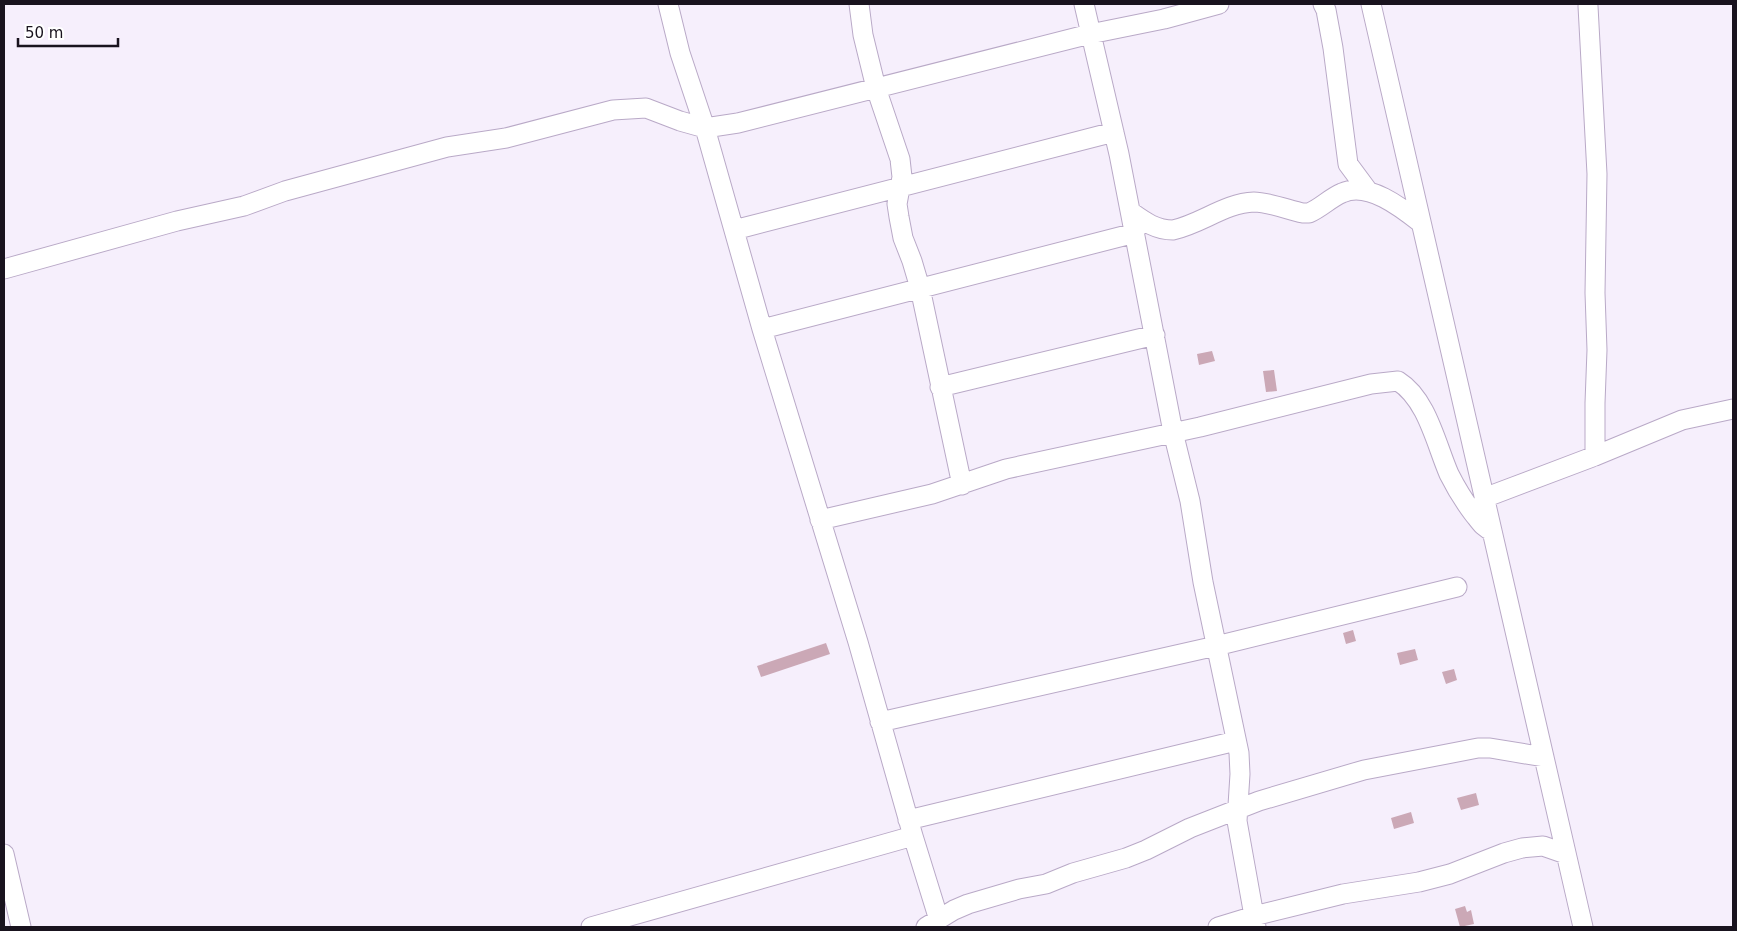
<svg xmlns="http://www.w3.org/2000/svg" width="1737" height="931" font-family="'DejaVu Sans',sans-serif">
<style>
.building{fill:#cba8b6}
.lines{fill:none;stroke-linecap:round;stroke-linejoin:round}
.minor-casing{stroke:#b9a9c7;stroke-width:21}
.minor{stroke:#fff;stroke-width:19}
</style>
<rect width="100%" height="100%" fill="#f6effc"/>
<path class="building" d="M 1212,351 L 1215,361 L 1199,365 L 1197,354 Z
M 1274,370 L 1277,391 L 1266,392 L 1263,371 Z
M 1353,630 L 1356,641 L 1346,644 L 1343,633 Z
M 826,643 L 830,654 L 761,677 L 757,666 Z
M 1415,649 L 1418,660 L 1400,665 L 1397,653 Z
M 1454,669 L 1457,680 L 1446,684 L 1442,672 Z
M 1476,793 L 1479,805 L 1461,810 L 1457,798 Z
M 1411,812 L 1414,823 L 1394,829 L 1391,818 Z
M 1465,906 L 1467,912 L 1471,910 L 1474,924 L 1460,927 L 1455,909 Z"/>
<g class="lines">
<defs>
<path id="minor" d="M 668,4 L 680,53 L 705,128 L 762,329 L 858,642 L 913,836 L 939,920
M 859,4 L 863,35 L 876,88 L 900,159 L 902,177 L 897,204 L 899,217 L 903,238 L 912,261 L 920,288 L 962,485
M 1084,4 L 1119,154 L 1173,432 L 1190,501 L 1203,582 L 1239,753 L 1240,774 L 1237,821 L 1256,927
M 1323,4 L 1326,10 L 1333,48 L 1348,164 L 1368,191
M 1371,4 L 1583,927
M 1588,6 L 1597,174 L 1595,293 L 1597,350 L 1595,403 L 1595,456
M 1131,212 C 1145,222 1156,230 1173,230 C 1201,224 1225,203 1254,202 C 1268,202 1289,210 1303,213 L 1309,213 C 1321,208 1330,198 1342,193 C 1368,181 1402,208 1421,223
M 734,230 L 1114,132
M 4,269 L 177,221 L 244,206 L 285,191 L 447,147 L 506,138 L 613,110 L 646,108 L 680,121 L 705,128 L 738,123 L 1090,34 L 1164,19 L 1219,4
M 762,329 L 1135,233
M 940,387 L 1155,335
M 1484,498 L 1595,456 L 1682,420 L 1733,409
M 820,520 L 932,494 L 1006,469 L 1200,427 L 1371,384 L 1398,381 C 1427,399 1436,444 1449,474 C 1456,488 1464,501 1473,513 C 1479,520 1483,528 1492,531
M 880,722 L 1216,646 L 1457,587
M 908,820 L 1236,741
M 4,854 L 21,927
M 591,927 L 913,836
M 926,927 L 954,910 L 968,904 L 1019,889 L 1046,884 L 1073,873 L 1126,858 L 1146,850 L 1190,828 L 1259,801 L 1364,770 L 1478,748 L 1490,748 L 1544,757
M 1218,927 L 1254,916 L 1343,894 L 1419,882 L 1450,874 L 1504,853 L 1522,848 L 1543,846 L 1566,854"/>
</defs>
<use href="#minor" class="minor-casing"/>
<use href="#minor" class="minor"/>
</g>
<rect width="1737" height="931" fill="none" stroke="#19131e" stroke-width="10"/>
<path d="M18 38v8h100v-8" fill="none" stroke="#19131e" stroke-width="2.5"/>
<text x="25" y="38" font-size="15" fill="#19131e" stroke="#ffffff" stroke-width="4" paint-order="stroke">50 m</text>
</svg>
